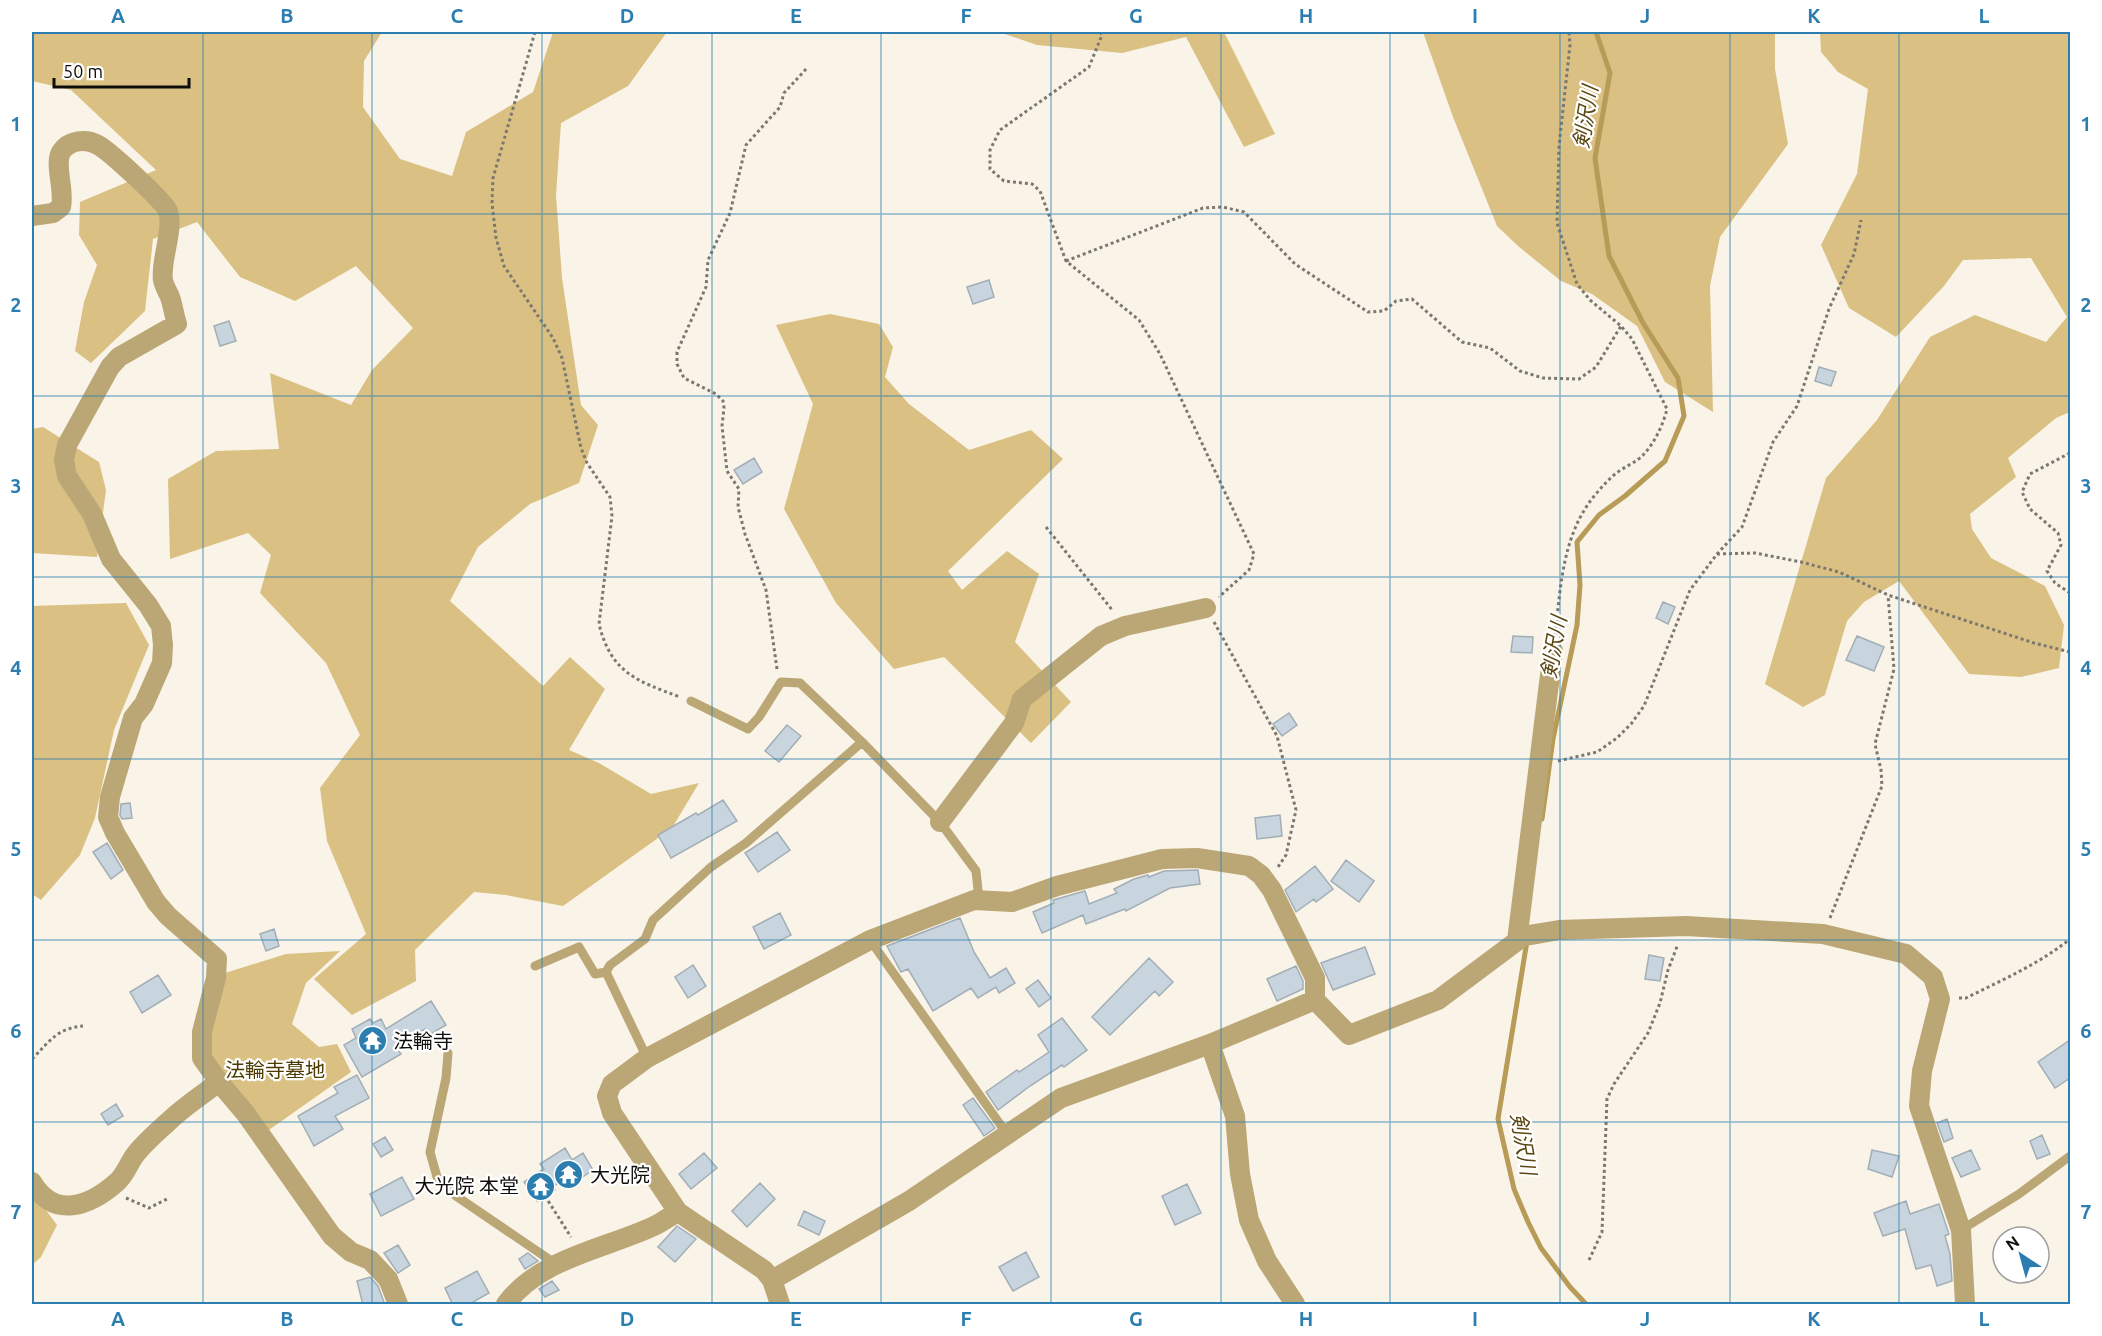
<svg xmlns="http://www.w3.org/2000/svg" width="2102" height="1336" font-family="Ubuntu,'Noto Sans JP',sans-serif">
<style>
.green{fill:#dac083}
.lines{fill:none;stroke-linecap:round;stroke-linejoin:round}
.stream{stroke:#b79b56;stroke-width:5}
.building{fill:#c9d5de;stroke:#a2aeb7;stroke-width:1.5}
.path{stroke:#7c7870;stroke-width:3;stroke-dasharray:3 3;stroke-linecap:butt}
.service{stroke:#bba676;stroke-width:9}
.minor{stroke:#bba676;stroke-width:20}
.grid{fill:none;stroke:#2b7eaf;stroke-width:1.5;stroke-opacity:0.55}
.labels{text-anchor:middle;stroke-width:4.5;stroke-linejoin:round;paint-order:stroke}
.poi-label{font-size:20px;fill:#0f0d09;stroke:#fff;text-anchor:start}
.park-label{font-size:20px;fill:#4d3a00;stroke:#fff}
.water-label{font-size:21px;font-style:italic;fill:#5b4711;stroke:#fff}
.neatline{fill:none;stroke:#2b7eaf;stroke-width:2}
.grid-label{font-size:20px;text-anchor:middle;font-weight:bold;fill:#2b7eaf}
</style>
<rect width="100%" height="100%" fill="#f9f4e7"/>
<path class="green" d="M 32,32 L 382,32 L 364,61 L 363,107 L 400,159 L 452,176 L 466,132 L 533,92 L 553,32 L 667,32 L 628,86 L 561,123 L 556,195 L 562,278 L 581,405 L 598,425 L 579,483 L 530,504 L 478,547 L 450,601 L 543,686 L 570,657 L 605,689 L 569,750 L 599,763 L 651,794 L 699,783 L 672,828 L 563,906 L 506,895 L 474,892 L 415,950 L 416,981 L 352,1015 L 314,979 L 366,934 L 327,841 L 320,788 L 360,735 L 326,663 L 260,593 L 271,555 L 248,533 L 170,559 L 168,479 L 216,451 L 279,449 L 270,373 L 351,405 L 372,370 L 413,328 L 356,266 L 295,301 L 240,277 L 197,222 L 153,239 L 145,311 L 91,363 L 75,351 L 84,302 L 97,265 L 79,235 L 80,202 L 156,170 L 71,90 L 32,81 Z
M 999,32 L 1224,32 L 1275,134 L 1244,147 L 1186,37 L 1122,53 L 1037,45 Z
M 1423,32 L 1775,32 L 1775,69 L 1788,144 L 1720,237 L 1710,286 L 1713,412 L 1665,382 L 1637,326 L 1592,294 L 1561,281 L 1518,246 L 1497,226 L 1453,117 Z
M 1820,32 L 2070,32 L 2070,412 L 2056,418 L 2008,458 L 2016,477 L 1970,514 L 1972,529 L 1991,558 L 2045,586 L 2064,625 L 2059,668 L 2021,677 L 1969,674 L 1899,581 L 1864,602 L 1847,621 L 1825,695 L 1803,707 L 1765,684 L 1826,478 L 1877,420 L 1930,337 L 1975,315 L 2046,342 L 2067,317 L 2031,258 L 1963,260 L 1944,286 L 1896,337 L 1849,308 L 1821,245 L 1857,174 L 1868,89 L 1838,72 L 1821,52 Z
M 830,314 L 879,324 L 893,347 L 885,377 L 909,404 L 969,450 L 1031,430 L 1063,459 L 948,571 L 962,590 L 1007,551 L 1039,574 L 1015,642 L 1071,702 L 1031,743 L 944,657 L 894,669 L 836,603 L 784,509 L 813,404 L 776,325 Z
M 43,427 L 99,462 L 106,490 L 97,557 L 32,553 L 32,429 Z
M 126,603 L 149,645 L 114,730 L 95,818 L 80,855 L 41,900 L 32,894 L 32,606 Z
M 340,951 L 306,983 L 292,1024 L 319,1047 L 337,1044 L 351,1072 L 266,1132 L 206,1056 L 225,973 L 286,954 Z
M 32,1191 L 57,1225 L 41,1257 L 32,1265 Z"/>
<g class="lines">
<path class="stream" d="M 1542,819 L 1553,739 L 1577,625 L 1580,585 L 1577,542 L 1599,515 L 1625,496 L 1665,461 L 1684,416 L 1678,378 L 1643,323 L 1609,256 L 1595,158 L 1610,73 L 1596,32
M 1527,941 L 1498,1119 L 1514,1189 L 1528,1222 L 1541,1248 L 1570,1287 L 1586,1304"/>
</g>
<path class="building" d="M 989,280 L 994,297 L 973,304 L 967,287 Z
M 229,321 L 236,341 L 220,346 L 214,326 Z
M 1819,367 L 1836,372 L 1831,386 L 1815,381 Z
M 754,458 L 762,472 L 743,484 L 734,470 Z
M 1663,602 L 1675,607 L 1668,624 L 1656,618 Z
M 1513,636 L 1533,637 L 1532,653 L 1511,652 Z
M 1857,636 L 1884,647 L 1874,671 L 1846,660 Z
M 1289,713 L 1297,725 L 1282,736 L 1273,724 Z
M 787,725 L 801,736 L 779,762 L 765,751 Z
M 723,800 L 737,821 L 671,858 L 658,835 L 696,813 L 698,815 Z
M 130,803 L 132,818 L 122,819 L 120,815 L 121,804 Z
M 1280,815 L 1282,836 L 1257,839 L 1255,818 Z
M 777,832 L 790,850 L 758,872 L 745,853 Z
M 107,843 L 123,870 L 111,879 L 93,852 Z
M 1346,860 L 1374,881 L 1359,902 L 1331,881 Z
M 1315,866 L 1333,889 L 1316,902 L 1314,899 L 1296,912 L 1285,890 Z
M 1198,870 L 1200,884 L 1170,888 L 1126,911 L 1125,909 L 1086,924 L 1083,915 L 1042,933 L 1033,912 L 1054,903 L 1053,900 L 1085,891 L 1089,904 L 1117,893 L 1114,889 L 1134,879 L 1148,875 L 1149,877 L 1164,871 Z
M 780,913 L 791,935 L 764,949 L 753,927 Z
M 960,918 L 974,952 L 990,978 L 1006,968 L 1015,983 L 999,993 L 996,987 L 978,998 L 971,988 L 933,1011 L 908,969 L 901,972 L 887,946 Z
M 274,929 L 279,946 L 266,951 L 260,934 Z
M 1365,947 L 1375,974 L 1333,990 L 1321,963 Z
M 1649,955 L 1664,958 L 1660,981 L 1645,979 Z
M 1149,958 L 1173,982 L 1159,996 L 1155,991 L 1110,1035 L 1092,1017 Z
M 693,965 L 706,986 L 688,998 L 675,977 Z
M 1296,966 L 1303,981 L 1303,989 L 1277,1001 L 1267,979 Z
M 158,975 L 171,995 L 142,1013 L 130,992 Z
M 1038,980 L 1051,998 L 1039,1007 L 1026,989 Z
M 431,1001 L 446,1025 L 429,1035 L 425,1029 L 396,1047 L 401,1054 L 362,1077 L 344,1045 L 356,1038 L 352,1029 L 370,1019 L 373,1023 L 381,1019 L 386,1029 Z
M 1062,1018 L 1087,1050 L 1064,1067 L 1062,1065 L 1030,1086 L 998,1110 L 986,1092 L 1017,1070 L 1019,1072 L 1049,1052 L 1038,1035 Z
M 2070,1040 L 2070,1078 L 2055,1088 L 2038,1062 Z
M 357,1075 L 369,1098 L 335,1116 L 343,1129 L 314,1146 L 298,1116 L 338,1093 L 334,1087 Z
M 973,1098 L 995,1128 L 984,1136 L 963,1105 Z
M 116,1104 L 123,1116 L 108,1125 L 101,1114 Z
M 1947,1119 L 1953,1138 L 1944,1142 L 1937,1123 Z
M 2042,1135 L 2050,1154 L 2037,1159 L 2030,1141 Z
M 385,1137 L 393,1150 L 381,1157 L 373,1144 Z
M 565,1148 L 572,1160 L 583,1153 L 593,1170 L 581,1178 L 576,1170 L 553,1187 L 555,1190 L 537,1201 L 524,1182 L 544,1169 L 540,1164 Z
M 1872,1150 L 1899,1156 L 1892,1177 L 1868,1169 Z
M 1971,1150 L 1980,1169 L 1961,1177 L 1952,1158 Z
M 704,1153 L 717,1168 L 691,1189 L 679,1174 Z
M 402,1177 L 414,1199 L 381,1216 L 370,1194 Z
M 760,1183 L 775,1199 L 747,1227 L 732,1211 Z
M 1187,1184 L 1201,1213 L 1175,1225 L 1162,1196 Z
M 1906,1201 L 1910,1214 L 1939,1204 L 1949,1234 L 1945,1236 L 1950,1254 L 1952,1281 L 1937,1286 L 1931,1265 L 1916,1269 L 1905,1229 L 1883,1236 L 1874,1213 Z
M 804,1211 L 825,1221 L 819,1235 L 798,1225 Z
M 677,1226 L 696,1239 L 675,1262 L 658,1247 Z
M 398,1245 L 410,1265 L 398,1273 L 384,1253 Z
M 1026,1252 L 1039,1277 L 1013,1291 L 999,1267 Z
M 528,1253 L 538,1261 L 525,1269 L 519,1259 Z
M 477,1271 L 489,1293 L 468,1305 L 453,1305 L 445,1288 Z
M 370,1277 L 378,1286 L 385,1305 L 363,1305 L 357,1281 Z
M 552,1281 L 559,1290 L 545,1297 L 539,1289 Z"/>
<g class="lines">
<path class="path" d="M 535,32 L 493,178 L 492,203 L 496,238 L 504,266 L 553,338 L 562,358 L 581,448 L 587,463 L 610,497 L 612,516 L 599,624 C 611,673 637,681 680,697
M 1100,32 L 1102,35 L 1089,67 L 1000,130 L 990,150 L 990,169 L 1004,181 L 1032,184 L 1040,191 L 1066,261 L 1139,320 L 1160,354 L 1254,554 L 1249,570 L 1219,597
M 1066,261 L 1203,208 L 1223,207 L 1244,212 L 1295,264 L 1368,312 L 1384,311 L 1396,301 L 1412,299 L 1462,342 L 1490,348 L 1520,371 L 1543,378 L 1579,379 L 1596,367 L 1621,326
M 2070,453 L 2030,474 L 2022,492 L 2030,509 L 2058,533 L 2061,545 L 2047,571 L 2055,583 L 2070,593
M 1046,527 L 1113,611
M 1717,554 L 1755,553 L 1801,562 L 1839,572 L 1888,595 L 2034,643 L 2070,652
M 1214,622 L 1277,736 L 1296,810 L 1286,855 L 1278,867
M 1555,635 C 1561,586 1562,535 1595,495 C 1601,488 1607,481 1614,475 C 1623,467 1636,463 1644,454 C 1655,442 1663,425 1667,409 L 1632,339 L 1621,326 L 1590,300 L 1577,284 L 1557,223 L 1559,146 L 1570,45 L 1569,32
M 777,669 L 766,590 L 745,534 L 738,507 L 739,489 L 727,471 L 722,426 L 724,408 L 723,401 L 716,394 L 684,378 L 677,364 L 677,352 L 706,287 L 708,260 L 730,213 L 746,145 L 780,107 L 784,93 L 808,67
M 1558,761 L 1597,752 L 1617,738 L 1631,724 L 1644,706 L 1690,590 L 1717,554 L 1742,527 L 1773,442 L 1797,406 L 1829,309 L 1854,254 L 1861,220
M 1830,918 L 1882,786 L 1881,770 L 1875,744 L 1894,669 L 1888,595
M 1959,998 L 1966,998 C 2002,980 2039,964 2070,939
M 32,1059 C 49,1042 57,1028 83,1026
M 545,1196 L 571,1237
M 126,1198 L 149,1208 L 169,1198
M 1589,1260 L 1602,1232 L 1607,1099 L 1614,1084 L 1648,1033 L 1660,1003 L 1668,970 L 1678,944"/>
<path class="service" d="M 691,701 L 748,729 L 759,717 L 781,682 L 800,683 L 862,742 L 940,822 L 976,871 L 978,890 L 974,900
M 870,940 L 1007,1134
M 535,966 L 579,947 L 595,974 L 606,972
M 448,1053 L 446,1078 L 430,1152 L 437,1177 L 456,1196 L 556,1264
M 647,1058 L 606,972 L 610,965 L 645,939 L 653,920 L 711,867 L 746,843 L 862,742
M 1961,1230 L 2019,1194 L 2070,1156"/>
<path class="minor" d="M 32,216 L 53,213 L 61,207 C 65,190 54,165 61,152 C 69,140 86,138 98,145 C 108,150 165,202 168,211 C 174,231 160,261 163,280 C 164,286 168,292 170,297 C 173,306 174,315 177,324 L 119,357 L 110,367 L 67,445 L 64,460 L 67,476 L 92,514 L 111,559 L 148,605 L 161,626 L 163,645 L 162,663 L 144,704 L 133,718 L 110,797 L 108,817 L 115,833 L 156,902 L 168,916 L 217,959 L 216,978 L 202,1032 L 202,1058 L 219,1082 L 246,1114 L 332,1236 L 351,1252 L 370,1260 L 388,1279 L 398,1304
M 940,822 L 1014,723 L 1022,699 L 1101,636 L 1125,626 L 1206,608
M 1517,941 L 1553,651
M 1210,1044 L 1235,1116 L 1240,1174 L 1249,1220 L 1267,1261 L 1295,1304
M 32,1182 C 54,1220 90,1206 117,1182 C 125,1175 129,1163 135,1155 C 144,1143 157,1132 168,1122 C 183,1107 202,1095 219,1082
M 678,1212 L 612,1113 L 607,1096 L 612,1084 L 647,1058 L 870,940 L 974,900 L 1012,902 L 1057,886 L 1162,859 L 1197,858 L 1249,866 L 1261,875 L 1272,890 L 1315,978 L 1315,1000
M 772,1280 L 909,1201 L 1061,1098 L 1210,1044 L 1315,1000 L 1349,1035 L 1438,1000 L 1517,941 L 1523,936 L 1536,934 L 1559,930 L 1686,926 L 1823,934 L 1906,954 L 1933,977 L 1940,999 L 1922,1071 L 1919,1106 L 1961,1230 L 1965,1304
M 506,1304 C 540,1258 605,1249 654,1226 C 663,1222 670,1216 678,1212 L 764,1270 L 772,1280 L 780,1304"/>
</g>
<path class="grid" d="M 203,32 L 203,1304M 372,32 L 372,1304M 542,32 L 542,1304M 712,32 L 712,1304M 881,32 L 881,1304M 1051,32 L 1051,1304M 1221,32 L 1221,1304M 1390,32 L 1390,1304M 1560,32 L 1560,1304M 1730,32 L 1730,1304M 1899,32 L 1899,1304M 32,214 L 2070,214M 32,396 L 2070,396M 32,577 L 2070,577M 32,759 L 2070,759M 32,940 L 2070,940M 32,1122 L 2070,1122"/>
<defs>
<symbol id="temple-disc" viewBox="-11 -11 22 22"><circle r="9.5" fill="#2b7eaf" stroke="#fff"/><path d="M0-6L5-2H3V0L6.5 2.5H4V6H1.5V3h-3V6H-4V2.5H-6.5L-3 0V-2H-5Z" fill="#fff"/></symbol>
</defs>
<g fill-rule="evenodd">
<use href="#temple-disc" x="356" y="1024" width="33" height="33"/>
<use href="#temple-disc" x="552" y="1158" width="33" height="33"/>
<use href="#temple-disc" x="524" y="1170" width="33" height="33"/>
</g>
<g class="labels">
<g class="poi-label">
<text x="393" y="1048">法輪寺</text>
<text x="590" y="1182">大光院</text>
<text x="519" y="1193" text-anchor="end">大光院 本堂</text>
</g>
<g class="park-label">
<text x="275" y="1077">法輪寺墓地</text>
</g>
<g class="water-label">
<text transform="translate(1586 117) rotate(-81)" y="7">剣沢川</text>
<text transform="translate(1554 647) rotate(-80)" y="7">剣沢川</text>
<text transform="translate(1523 1144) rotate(80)" y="7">剣沢川</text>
</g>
</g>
<rect width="2102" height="1336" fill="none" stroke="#ffffff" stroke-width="66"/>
<g transform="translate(2021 1255) rotate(324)"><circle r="28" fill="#ffffff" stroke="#9f9e9d" stroke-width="1.5"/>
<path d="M0-4.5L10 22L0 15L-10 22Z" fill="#2b7eaf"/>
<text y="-9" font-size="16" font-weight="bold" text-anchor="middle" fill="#0f0d09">N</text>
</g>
<path d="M54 78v9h135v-9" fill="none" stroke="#0f0d09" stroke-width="3"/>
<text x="63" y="78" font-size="18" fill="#0f0d09" stroke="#ffffff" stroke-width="4.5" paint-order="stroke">50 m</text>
<rect x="33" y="33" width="2036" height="1270" class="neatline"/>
<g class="grid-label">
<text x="118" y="23">A</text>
<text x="287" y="23">B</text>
<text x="457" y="23">C</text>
<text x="627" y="23">D</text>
<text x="796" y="23">E</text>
<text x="966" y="23">F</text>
<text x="1136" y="23">G</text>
<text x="1306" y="23">H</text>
<text x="1475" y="23">I</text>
<text x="1645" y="23">J</text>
<text x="1814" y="23">K</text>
<text x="1984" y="23">L</text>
<text x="16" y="131">1</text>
<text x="2086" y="131">1</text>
<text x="16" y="312">2</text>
<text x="2086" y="312">2</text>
<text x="16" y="493">3</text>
<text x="2086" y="493">3</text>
<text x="16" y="675">4</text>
<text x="2086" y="675">4</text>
<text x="16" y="856">5</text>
<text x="2086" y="856">5</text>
<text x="16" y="1038">6</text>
<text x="2086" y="1038">6</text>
<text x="16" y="1219">7</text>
<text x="2086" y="1219">7</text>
<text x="118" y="1326">A</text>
<text x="287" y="1326">B</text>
<text x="457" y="1326">C</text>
<text x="627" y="1326">D</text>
<text x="796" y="1326">E</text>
<text x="966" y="1326">F</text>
<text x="1136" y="1326">G</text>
<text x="1306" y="1326">H</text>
<text x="1475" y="1326">I</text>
<text x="1645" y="1326">J</text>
<text x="1814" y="1326">K</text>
<text x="1984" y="1326">L</text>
</g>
</svg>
